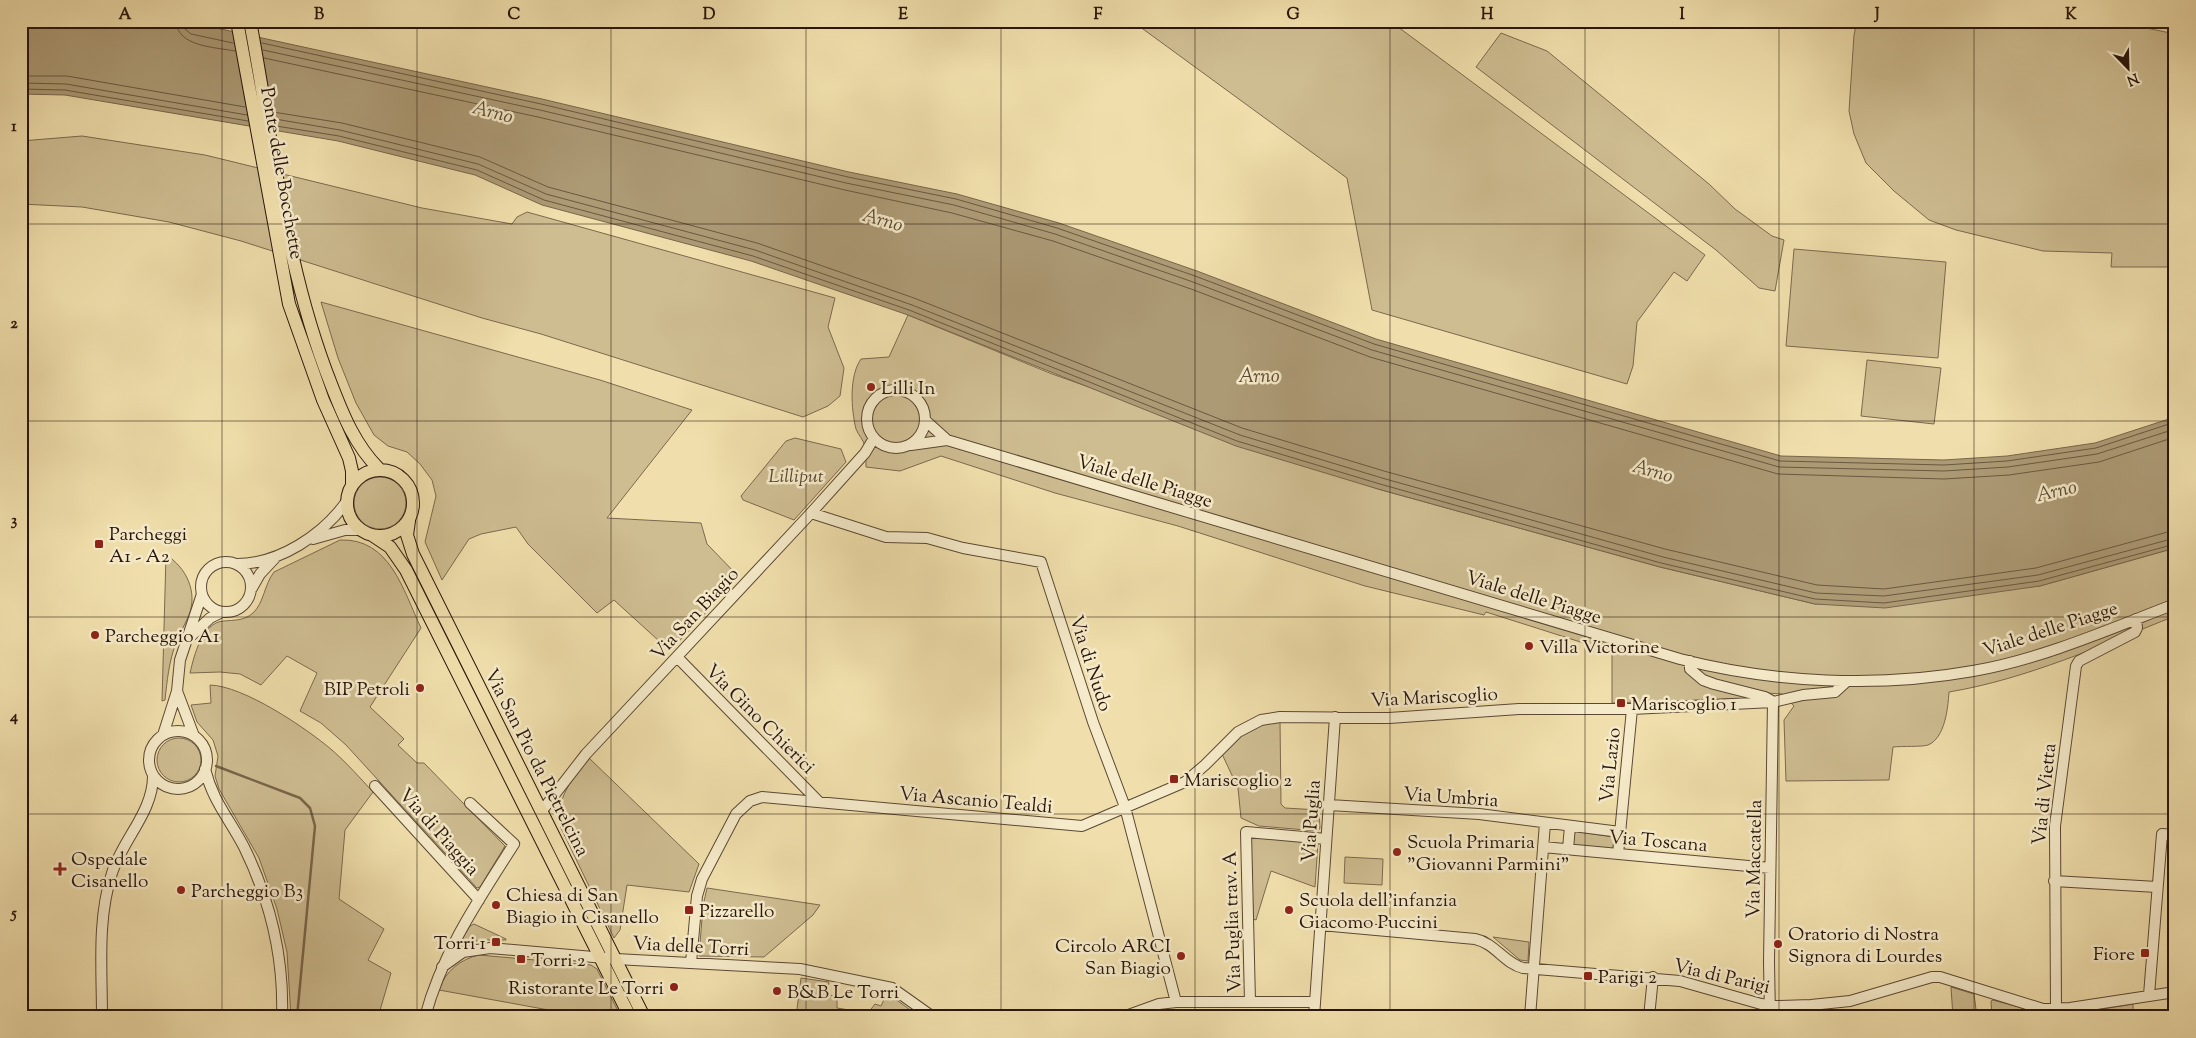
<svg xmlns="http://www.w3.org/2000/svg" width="2196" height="1038" font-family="'Sorts Mill Goudy',serif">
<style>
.green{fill:#cebd91;stroke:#7c694e}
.water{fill:#ac9a75;stroke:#78654b}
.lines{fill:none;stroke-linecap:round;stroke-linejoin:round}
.shore{stroke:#6a5840;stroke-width:1}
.stream{stroke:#78654b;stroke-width:2.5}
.minor-casing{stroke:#5b4833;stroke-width:12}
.major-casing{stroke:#29150b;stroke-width:14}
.minor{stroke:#f5eac9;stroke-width:10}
.major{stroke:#f0dfac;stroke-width:12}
.grid{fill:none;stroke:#29150b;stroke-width:1;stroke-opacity:0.55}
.poi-dot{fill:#8f2418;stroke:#f5eac9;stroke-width:2}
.labels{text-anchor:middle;stroke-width:5;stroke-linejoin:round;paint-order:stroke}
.street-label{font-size:19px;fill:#29150b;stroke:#f5eac9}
.poi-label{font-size:19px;fill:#29150b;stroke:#f5eac9;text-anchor:start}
.park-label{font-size:19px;font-style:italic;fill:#5b4733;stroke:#f5eac9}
.water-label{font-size:20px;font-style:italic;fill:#5d4a35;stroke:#f5eac9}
.neatline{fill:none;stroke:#29150b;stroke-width:2}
.grid-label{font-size:16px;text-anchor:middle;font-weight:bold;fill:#29150b}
</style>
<rect width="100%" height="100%" fill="#f0dfac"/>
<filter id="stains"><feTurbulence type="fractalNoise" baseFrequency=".004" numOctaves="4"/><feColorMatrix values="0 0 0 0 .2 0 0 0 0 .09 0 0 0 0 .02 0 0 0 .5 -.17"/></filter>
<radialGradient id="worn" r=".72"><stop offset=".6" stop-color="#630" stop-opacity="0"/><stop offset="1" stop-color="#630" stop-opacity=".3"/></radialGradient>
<path class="green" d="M 1132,21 L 1390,21 L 1705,255 L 1687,281 L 1674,272 L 1637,322 L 1633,366 L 1627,384 L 1372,310 L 1347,178 Z
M 1857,21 L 2113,21 L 2175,34 L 2175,267 L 2111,267 L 2112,253 L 2043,251 L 1956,230 L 1929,220 L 1894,191 L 1866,163 L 1854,134 L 1849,111 L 1854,35 Z
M 1501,33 L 1547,51 L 1709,184 L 1735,209 L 1772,236 L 1784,240 L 1775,291 L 1759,288 L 1716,250 L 1476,67 Z
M 82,136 L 205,155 L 422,208 L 512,224 L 517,217 L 527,212 L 835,298 L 828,327 L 844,368 L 840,396 L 828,406 L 803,417 L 541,334 L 482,318 L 241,241 L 169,222 L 82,207 L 21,204 L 21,141 Z
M 1794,249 L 1946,262 L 1938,358 L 1786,346 Z
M 321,302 L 600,380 L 692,410 L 607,518 L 701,523 L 707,544 L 739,577 L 670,651 L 614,600 L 597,613 L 528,544 L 516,527 L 481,534 L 469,539 L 442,580 L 425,542 L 436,496 L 432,480 L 420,464 L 407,452 L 388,446 L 374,435 L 356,403 L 338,358 Z
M 908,315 L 1052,374 L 1378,489 L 1660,567 L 1815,604 L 2040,586 L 2175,548 L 2175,616 C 2102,645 2027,679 1949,692 C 1948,708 1945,738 1928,745 C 1922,747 1902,746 1893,747 L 1889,780 L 1786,781 L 1784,720 L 1794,706 L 1783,694 L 1765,693 L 1757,698 L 1612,703 L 1612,652 L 1486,612 L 1484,615 L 1365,586 L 1178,526 L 1055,493 L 941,456 L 900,471 L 866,467 C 866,460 866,453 865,447 C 864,440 858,435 856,429 C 851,409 849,376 861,359 L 889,357 Z
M 1867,360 L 1941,368 L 1934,424 L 1861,416 Z
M 795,438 L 841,449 L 846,462 L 794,520 L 743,500 L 741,496 L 786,441 Z
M354 503a26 26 0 1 1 52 0a26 26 0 1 1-52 0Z
M 340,540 C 390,538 403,590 421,628 L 370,707 L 404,739 L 398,745 L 417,763 L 424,763 L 505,846 L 480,887 L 477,888 L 346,745 L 321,723 L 300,711 L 317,673 L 287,656 L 261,685 L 240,674 L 220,672 L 190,673 C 194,656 202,622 224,621 C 234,620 244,621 253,613 C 264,603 264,585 274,572 Z
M 166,555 C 186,567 198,592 189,615 C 185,624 180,633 176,643 C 169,661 167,681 165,700 L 162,701 Z
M 210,685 C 244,686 306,728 332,750 C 347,763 360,778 373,792 L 345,830 L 339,899 L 384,929 L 368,960 L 391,973 L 378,1017 L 291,1017 L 287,952 L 277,909 L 259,858 L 219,789 L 215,776 L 218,756 L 213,740 L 197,722 L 191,705 L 211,703 Z
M 1280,721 L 1281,804 L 1285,808 L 1319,810 L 1320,828 L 1318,831 L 1259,826 L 1241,818 L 1238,788 L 1222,754 C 1244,732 1248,726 1280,721 Z
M157 760a22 22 0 1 1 44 0a22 22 0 1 1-44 0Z
M 589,758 L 699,864 L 689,892 L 627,885 L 620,930 L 614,938 L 561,828 C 554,799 572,780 589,758 Z
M 1573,831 L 1614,837 L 1613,849 L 1572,845 Z
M 1253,837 L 1318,842 L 1315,887 L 1271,871 L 1256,920 L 1253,919 L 1251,840 Z
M 1345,857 L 1383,859 L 1382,885 L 1344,883 Z
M 707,888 L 820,905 L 813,915 L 764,957 L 699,956 L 703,906 Z
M 474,924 L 506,939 L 506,940 L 479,940 L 460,946 L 459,944 L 470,926 Z
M 1493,937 L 1529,942 L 1528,961 L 1520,960 Z
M 479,955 L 591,965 L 597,969 L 621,1017 L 587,1017 L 439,990 C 445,971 461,959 479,955 Z
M 801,978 L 829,982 L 827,994 L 837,997 L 837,1008 L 868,1013 L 875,1004 L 881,1006 L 887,993 L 920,1017 L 796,1017 Z
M 1951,987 L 1974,994 L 1977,1017 L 1953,1017 Z
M 1993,1000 L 2040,1013 L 2066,1015 L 2133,1004 L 2133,1017 L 1992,1017 L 1991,1001 Z"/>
<path class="water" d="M 21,21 L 184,21 L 542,99 L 849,172 L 957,194 L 1059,223 L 1197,271 L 1376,339 L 1781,456 L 1944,460 L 2007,456 L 2095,443 L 2175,417 L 2175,548 L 2040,586 L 1885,608 L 1815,604 L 1660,567 L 1378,489 L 1236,446 L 908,315 L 751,261 L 542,205 L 475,175 L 338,141 L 65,95 L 21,94 Z"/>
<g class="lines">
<path class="shore" d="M 176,21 C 177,47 215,47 235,51
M 184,21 L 185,29 L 191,34 L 233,43
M 262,43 L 541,104 L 848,177 L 956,199 L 1057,228 L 1195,276 L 1374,344 L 1780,461 L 1944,465 L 2007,461 L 2096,448 L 2175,422
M 263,50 L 540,110 L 846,183 L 954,205 L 1055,234 L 1193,282 L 1372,350 L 1779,467 L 1944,471 L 2008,467 L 2097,454 L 2175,429
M 264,58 L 538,117 L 845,190 L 952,213 L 1053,241 L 1191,289 L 1370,357 L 1778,474 L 1944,479 L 2009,475 L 2099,462 L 2175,437
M 21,76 L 67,76 L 245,107
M 21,83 L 66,84 L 247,115
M 21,89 L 65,90 L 248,121
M 273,112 L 342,123 L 480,157 L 548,187 L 757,243 L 914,298 L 1242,428 L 1384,471 L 1665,549 L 1817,585 L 1884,589 L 2036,568 L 2175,530
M 275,119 L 340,130 L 478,164 L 546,194 L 755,250 L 912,305 L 1240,435 L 1382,478 L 1663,557 L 1816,593 L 1884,596 L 2038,575 L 2175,538
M 276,126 L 339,136 L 477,170 L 544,200 L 753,256 L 909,310 L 1237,441 L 1380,484 L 1661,563 L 1815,599 L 1884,603 L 2039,581 L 2175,544"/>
<path class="stream" d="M 216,766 L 300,798 L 310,808 L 315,826 L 297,1017"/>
<defs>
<path id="minor" d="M867 419a29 29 0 1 1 58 0a29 29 0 1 1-58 0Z
M 926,421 L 947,440
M 911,445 L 947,440 L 1680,659 C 1774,683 1878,688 1973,671 C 2042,659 2110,629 2175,604
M 811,513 L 886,537 L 927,538 L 963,548 L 1041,562 L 1093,722 L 1125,807 L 1176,1002
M 313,539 L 345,530 L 360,530
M201 587a25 25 0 1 1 50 0a25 25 0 1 1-50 0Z
M 237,564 C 279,564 323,535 347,501
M 252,588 L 260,574 L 275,558
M 191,636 L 210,618 L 222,612
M 678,658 L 819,802
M 1690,661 L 1690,669 L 1703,680 L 1714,684 L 1765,697 L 1772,701
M 177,691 L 194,736
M149 760a29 29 0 1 1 58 0a29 29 0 1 1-58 0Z
M 163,735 L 177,691 L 180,660 L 202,594
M 205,769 C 213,802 229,818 244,847 C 270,900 284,958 282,1017
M 375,786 L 479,900
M 1329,805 L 1479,814 L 1620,832
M 541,812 L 586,754 L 811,513 L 865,453 L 874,438
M 1543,847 L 1770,868
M 1568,849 L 1570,826
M 1618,854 L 1632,709
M 2054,881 L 2157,887
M 1321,925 L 1475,939 C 1495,943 1505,964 1523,968 L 1680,981 L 1761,1004 L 1780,1006 L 1811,1005 L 1850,1001 L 1932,977 L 1940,977 L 2043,1009 L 2070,1008 L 2175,992
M 691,963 L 697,896 L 702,879 L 736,814 L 750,801 L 762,797 L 1082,826 L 1185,782 L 1205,765 L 1238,732 L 1261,720 L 1280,717 L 1389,718 L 1519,709 L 1632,709 L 1773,702 L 1803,695 L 1835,692 L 1847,681
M 442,967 L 463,952 L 490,948 L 616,959 L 800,969 L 892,988 L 933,1017
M 2149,995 L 2162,834 L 2175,835
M 1250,1002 L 1246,832 L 1326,839
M 2056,1009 L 2055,826 L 2076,666 L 2079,661 L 2135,632 L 2137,628 L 2136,619
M 102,1017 C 102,969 97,919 112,873 C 123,839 153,812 153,776
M 425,1017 C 442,953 479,899 514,844 L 470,803
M 1123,1017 L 1159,1004 L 1176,1002 L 1315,1002
M 1314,1017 L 1335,717
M 1530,1017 L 1545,823
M 1649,1017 L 1653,977
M 1770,1017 L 1769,962 L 1773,702"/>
<path id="major" d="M 237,21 L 289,304 L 323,400 L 349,458 L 352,471 L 352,486
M 250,21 C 273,143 285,268 331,384 C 343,415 355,445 379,469
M347 503a33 33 0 1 1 66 0a33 33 0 1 1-66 0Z
M 409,521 L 407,535 L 413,554 L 644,1017
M 372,535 L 390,547 L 406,570 L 630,1017"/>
</defs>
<use href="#minor" class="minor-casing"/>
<use href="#major" class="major-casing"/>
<use href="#minor" class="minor"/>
<use href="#major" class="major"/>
</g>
<path class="grid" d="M 222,21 L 222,1017M 417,21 L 417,1017M 611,21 L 611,1017M 806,21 L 806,1017M 1001,21 L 1001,1017M 1195,21 L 1195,1017M 1390,21 L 1390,1017M 1585,21 L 1585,1017M 1779,21 L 1779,1017M 1974,21 L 1974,1017M 21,224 L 2175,224M 21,421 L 2175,421M 21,617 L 2175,617M 21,814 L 2175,814"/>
<g class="poi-dot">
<circle cx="871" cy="387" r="5"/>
<rect x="94" y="539" width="10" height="10" rx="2.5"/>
<circle cx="95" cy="635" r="5"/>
<circle cx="1529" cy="646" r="5"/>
<circle cx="420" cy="688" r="5"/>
<rect x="1616" y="698" width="10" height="10" rx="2.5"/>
<rect x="1169" y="774" width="10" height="10" rx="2.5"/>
<circle cx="1397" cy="852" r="5"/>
<path d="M57.5 861.5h5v5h5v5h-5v5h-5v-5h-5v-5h5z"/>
<circle cx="181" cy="890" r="5"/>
<circle cx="496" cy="905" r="5"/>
<rect x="684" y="905" width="10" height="10" rx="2.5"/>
<circle cx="1289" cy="910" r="5"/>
<rect x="491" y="937" width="10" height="10" rx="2.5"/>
<circle cx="1778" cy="944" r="5"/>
<rect x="2140" y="948" width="10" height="10" rx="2.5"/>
<circle cx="1181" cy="956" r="5"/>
<rect x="516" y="954" width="10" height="10" rx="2.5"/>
<rect x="1583" y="971" width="10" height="10" rx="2.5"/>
<circle cx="674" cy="987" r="5"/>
<circle cx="777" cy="991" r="5"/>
</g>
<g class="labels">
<g class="street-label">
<text transform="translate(283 173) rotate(80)" y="7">Ponte delle Bocchette</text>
<text transform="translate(1145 480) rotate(17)" y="7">Viale delle Piagge</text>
<text transform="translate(1534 596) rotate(17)" y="7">Viale delle Piagge</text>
<text transform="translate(694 613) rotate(-47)" y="7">Via San Biagio</text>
<text transform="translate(2050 628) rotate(-18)" y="7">Viale delle Piagge</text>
<text transform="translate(1092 663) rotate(72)" y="7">Via di Nudo</text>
<text transform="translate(1434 696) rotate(-3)" y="7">Via Mariscoglio</text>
<text transform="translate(761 718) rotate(45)" y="7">Via Gino Chierici</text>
<text transform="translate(538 762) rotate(63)" y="7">Via San Pio da Pietrelcina</text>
<text transform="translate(1609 765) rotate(-84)" y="7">Via Lazio</text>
<text transform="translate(2043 794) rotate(-84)" y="7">Via di Vietta</text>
<text transform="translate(1451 796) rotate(4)" y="7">Via Umbria</text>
<text transform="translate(976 799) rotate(5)" y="7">Via Ascanio Tealdi</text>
<text transform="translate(1310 821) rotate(-86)" y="7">Via Puglia</text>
<text transform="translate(440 831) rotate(48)" y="7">Via di Piaggia</text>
<text transform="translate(1658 840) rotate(5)" y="7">Via Toscana</text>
<text transform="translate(1753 859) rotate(-89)" y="7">Via Maccatella</text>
<text transform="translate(1231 922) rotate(-92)" y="7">Via Puglia trav. A</text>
<text transform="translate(691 945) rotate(3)" y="7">Via delle Torri</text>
<text transform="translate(1722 975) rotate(13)" y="7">Via di Parigi</text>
</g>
<g class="poi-label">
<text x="881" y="394">Lilli In</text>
<text x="109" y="540">Parcheggi<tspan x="109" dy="22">A1 - A2</tspan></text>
<text x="105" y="642">Parcheggio A1</text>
<text x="1539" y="653">Villa Victorine</text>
<text x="410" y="695" text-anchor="end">BIP Petroli</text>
<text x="1631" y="710">Mariscoglio 1</text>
<text x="1184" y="786">Mariscoglio 2</text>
<text x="1407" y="848">Scuola Primaria<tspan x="1407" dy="22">"Giovanni Parmini"</tspan></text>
<text x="71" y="865">Ospedale<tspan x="71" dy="22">Cisanello</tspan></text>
<text x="191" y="897">Parcheggio B3</text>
<text x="506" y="901">Chiesa di San<tspan x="506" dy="22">Biagio in Cisanello</tspan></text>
<text x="1299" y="906">Scuola dell'infanzia<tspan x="1299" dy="22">Giacomo Puccini</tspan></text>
<text x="699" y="917">Pizzarello</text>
<text x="1788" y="940">Oratorio di Nostra<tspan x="1788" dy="22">Signora di Lourdes</tspan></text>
<text x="486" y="949" text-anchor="end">Torri 1</text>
<text x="1171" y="952" text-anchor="end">Circolo ARCI<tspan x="1171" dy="22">San Biagio</tspan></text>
<text x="2135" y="960" text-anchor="end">Fiore</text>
<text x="531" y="966">Torri 2</text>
<text x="1598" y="983">Parigi 2</text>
<text x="664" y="994" text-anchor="end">Ristorante Le Torri</text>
<text x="787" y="998">B&amp;B Le Torri</text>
</g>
<g class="park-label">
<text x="796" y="482">Lilliput</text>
</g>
<g class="water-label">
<text transform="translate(493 111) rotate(15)" y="7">Arno</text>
<text transform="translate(883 219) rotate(16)" y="7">Arno</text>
<text x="1259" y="382">Arno</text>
<text transform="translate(1653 470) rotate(16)" y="7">Arno</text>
<text transform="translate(2056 490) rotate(-13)" y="7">Arno</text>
</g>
</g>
<rect width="2196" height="1038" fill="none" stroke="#f0dfac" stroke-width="55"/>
<g transform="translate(2128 68) rotate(157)" stroke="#f5eac9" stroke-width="4" paint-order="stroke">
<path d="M0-4L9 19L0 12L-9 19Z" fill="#29150b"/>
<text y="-8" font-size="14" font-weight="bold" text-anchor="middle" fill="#29150b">N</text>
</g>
<rect x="28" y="28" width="2140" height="982" class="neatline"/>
<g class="grid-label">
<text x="125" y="19">A</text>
<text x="319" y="19">B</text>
<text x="514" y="19">C</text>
<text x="709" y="19">D</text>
<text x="903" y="19">E</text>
<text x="1098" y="19">F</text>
<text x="1293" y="19">G</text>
<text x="1487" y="19">H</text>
<text x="1682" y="19">I</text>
<text x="1877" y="19">J</text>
<text x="2071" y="19">K</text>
<text x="14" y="131">1</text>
<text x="14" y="328">2</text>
<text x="14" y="525">3</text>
<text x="14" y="721">4</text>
<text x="14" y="918">5</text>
</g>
<rect width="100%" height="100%" filter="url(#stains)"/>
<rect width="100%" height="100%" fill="url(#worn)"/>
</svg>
